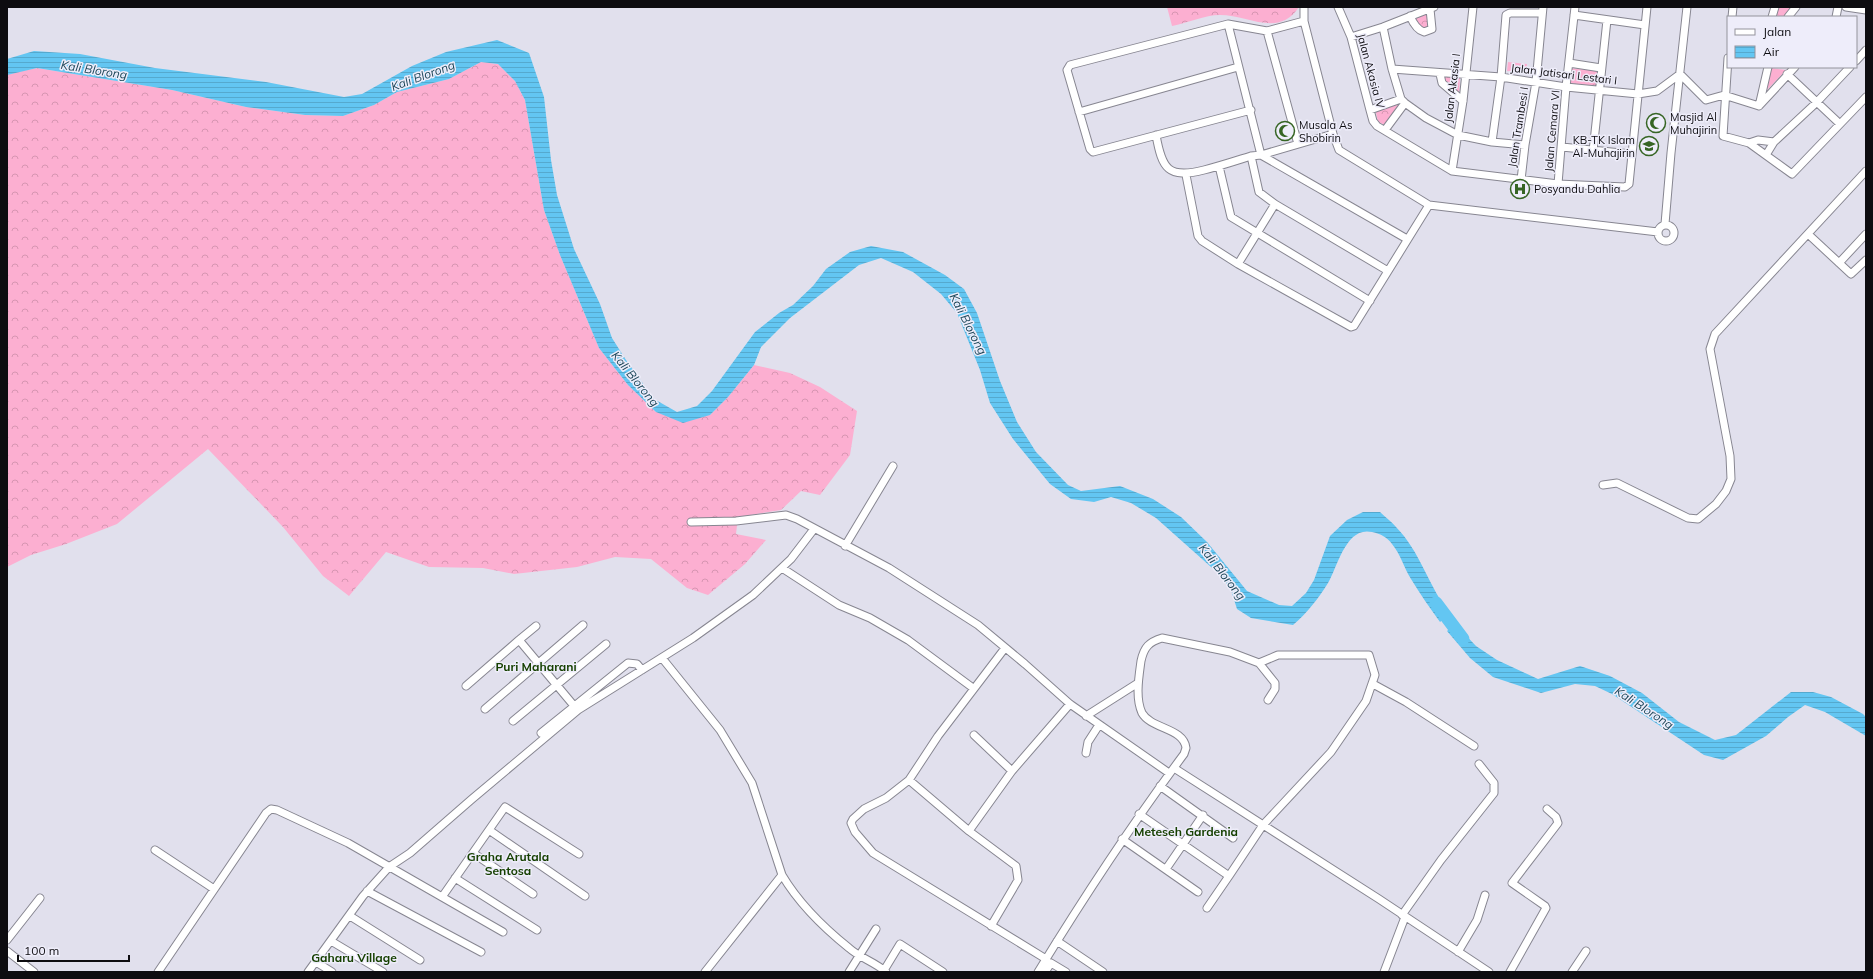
<svg xmlns="http://www.w3.org/2000/svg" width="1873" height="979" font-family="Mulish,sans-serif">
<style>
.green{fill:#fcafd1}
.forest{fill:url(#forest-crowns)}
.water{fill:url(#water-rules)}
.lines{fill:none;stroke-linecap:round;stroke-linejoin:round}
.river{stroke:#63c6f2;stroke-width:13}
.street-casing{stroke:#878691;stroke-width:9}
.street{stroke:#fff;stroke-width:7}
.labels{text-anchor:middle;stroke-width:3;stroke-linejoin:round;paint-order:stroke}
.street-label{font-size:11px;fill:#0d0c10;stroke:#eeedfa}
.poi-label{font-size:11px;fill:#0d0c10;stroke:#eeedfa;text-anchor:start}
.water-label{font-size:12px;font-style:italic;fill:#1c4759;stroke:#eeedfa}
.neighbourhood-label{font-size:12px;font-weight:bold;fill:#164001;stroke:#eeedfa}
</style>
<defs>
<pattern id="forest-crowns" width="20" height="18" patternUnits="userSpaceOnUse"><rect width="20" height="18" fill="#fcafd1"/><path d="M2 6a3 3 0 1 1 6 0M12 15a3 3 0 1 1 6 0" fill="none" stroke="#d795b2"/></pattern>
<pattern id="water-rules" width="6" height="5" patternUnits="userSpaceOnUse"><rect width="6" height="5" fill="#63c6f2"/><path d="M0 2.5h6" fill="none" stroke="#55a9ce"/></pattern>
</defs>
<rect width="100%" height="100%" fill="#e1e0ed"/>
<path class="green" d="M 1508,62 L 1527,64 L 1526,73 L 1507,71 Z"/>
<path class="forest" d="M 1167,7 L 1299,7 C 1279,38 1248,15 1220,15 C 1205,15 1187,23 1172,26 Z
M 1778,7 L 1792,7 L 1786,17 L 1777,17 Z
M 1428,12 L 1431,28 L 1423,31 L 1413,19 Z
M 481,62 L 498,64 L 515,81 L 525,100 L 544,210 L 560,255 L 599,348 L 628,385 L 656,412 L 710,415 L 728,397 L 754,365 L 790,373 L 820,387 L 857,411 L 850,455 L 820,495 L 801,491 L 781,510 L 738,517 L 736,534 L 766,540 L 745,564 L 708,595 L 687,588 L 651,559 L 615,557 L 577,567 L 514,574 L 483,568 L 429,567 L 386,552 L 349,596 L 323,576 L 283,527 L 208,449 L 117,524 L 66,544 L 31,555 L 7,567 L 8,74 L 37,68 L 172,90 L 246,107 L 305,115 L 343,116 L 374,105 L 397,92 L 449,79 Z
M 1569,68 L 1598,71 L 1597,86 L 1567,83 Z
M 1771,68 L 1786,70 L 1767,90 Z
M 1442,76 L 1460,78 L 1459,95 L 1443,83 Z
M 1396,101 L 1399,106 L 1385,125 L 1378,122 L 1375,108 Z"/>
<path class="water" d="M 497,40 L 529,53 L 544,97 L 551,160 L 557,195 L 574,249 L 600,304 L 612,338 L 626,360 L 654,399 L 677,412 L 697,406 L 712,391 L 755,332 L 779,313 L 793,305 L 813,286 L 826,269 L 850,252 L 871,246 L 903,252 L 945,275 L 964,289 L 977,313 L 1000,381 L 1017,422 L 1036,452 L 1068,485 L 1081,491 L 1120,486 L 1153,499 L 1181,517 L 1207,542 L 1247,591 L 1279,605 L 1292,606 L 1306,593 L 1314,580 L 1330,536 L 1347,520 L 1363,512 L 1380,512 C 1385,517 1392,522 1396,527 C 1420,551 1429,587 1450,614 L 1440,622 C 1430,608 1420,594 1411,579 C 1404,568 1401,555 1392,544 C 1387,537 1381,534 1372,532 C 1346,526 1338,566 1328,583 C 1318,599 1307,613 1293,625 L 1251,618 L 1237,609 L 1231,590 L 1220,575 L 1156,518 L 1131,503 L 1111,497 L 1094,502 L 1071,499 L 1050,484 L 1013,439 L 990,403 L 980,370 L 957,313 L 941,294 L 913,272 L 881,258 L 859,265 L 790,318 L 761,347 L 754,365 L 728,397 L 710,415 L 683,423 L 656,412 L 628,385 L 599,348 L 560,255 L 544,210 L 525,100 L 515,81 L 498,64 L 481,62 L 449,79 L 397,92 L 374,105 L 343,116 L 305,115 L 246,107 L 172,90 L 37,68 L 7,75 L 7,59 L 34,51 L 80,54 L 155,68 L 266,82 L 344,97 L 362,94 L 412,66 L 446,52 Z
M 1455,624 L 1476,646 L 1497,660 L 1538,679 L 1580,666 L 1610,676 L 1642,693 L 1679,722 L 1715,740 L 1736,735 L 1791,692 L 1813,692 L 1831,697 L 1863,714 L 1866,717 L 1866,736 L 1825,712 L 1805,705 L 1788,717 L 1766,736 L 1723,760 L 1704,755 L 1612,694 L 1595,686 L 1575,684 L 1541,693 L 1493,677 L 1470,658 L 1447,631 Z"/>
<g class="lines">
<path class="river" d="M 1436,603 L 1463,639"/>
<defs>
<path id="street" d="M 1304,7 L 1304,21 L 1333,134 L 1339,150 L 1429,205 L 1658,232
M 1338,7 L 1351,37 L 1370,110 L 1373,121 L 1377,126 L 1452,171 L 1558,184 L 1625,187 L 1629,184 L 1647,7
M 1846,7 L 1866,10
M 1574,15 L 1645,25
M 1410,16 C 1413,23 1417,30 1424,32 L 1432,29 L 1430,9
M 1732,17 L 1733,7
M 1772,17 L 1775,7
M 1788,17 L 1796,7
M 1836,17 L 1838,7
M 1228,24 L 1261,155
M 1383,27 L 1392,69 L 1401,99 L 1405,103 L 1426,118 L 1458,135 L 1492,142 L 1525,145
M 1267,31 L 1298,144
M 1351,37 L 1383,27 L 1434,7
M 1728,58 L 1723,136 L 1749,143 L 1792,174 L 1866,97
M 1856,61 L 1866,50
M 1569,63 L 1601,68
M 1392,69 L 1501,77 L 1566,87 L 1638,94 L 1657,91 L 1680,74 L 1706,100 L 1724,95 L 1759,106 L 1795,67
M 1440,74 L 1442,83 L 1463,101
M 1787,74 L 1840,124
M 1759,106 L 1768,67
M 1251,110 L 1093,152 L 1090,149 L 1067,70 L 1070,65 L 1228,24 L 1267,31 L 1304,21
M 1370,110 L 1401,99
M 1079,112 L 1238,67
M 1385,130 L 1405,103
M 1156,135 C 1162,169 1168,179 1204,170 C 1220,166 1235,161 1251,156 L 1261,155 L 1333,134
M 1492,142 L 1501,77 L 1506,15 L 1510,13 L 1542,13
M 1749,143 L 1758,140 L 1774,142 L 1816,103 L 1850,67
M 1562,147 L 1631,154
M 1593,151 L 1607,20
M 1261,155 L 1407,239
M 1766,155 L 1774,142
M 1251,156 L 1259,192 L 1275,204 L 1388,271
M 1219,166 L 1231,217 L 1370,301
M 1452,171 L 1463,101 L 1473,7
M 1186,175 L 1198,236 L 1202,241 L 1238,264 L 1351,327 L 1354,326 L 1429,205
M 1521,180 L 1525,145 L 1536,82 L 1543,7
M 1558,184 L 1566,87 L 1575,7
M 1665,224 L 1671,153 L 1687,7
M1658 233a8 8 0 1 1 16 0a8 8 0 1 1-16 0Z
M 1808,234 L 1851,274 L 1866,260
M 1839,263 L 1866,234
M 1238,264 L 1275,204
M 1603,485 L 1617,483 L 1688,518 L 1698,519 L 1716,504 L 1726,491 L 1731,479 L 1730,456 L 1710,349 L 1715,334 L 1866,171
M 691,522 L 736,521 L 786,515 L 797,519 L 889,568 L 978,625 L 1025,664 L 1070,704 L 1169,773
M 845,546 L 893,466
M 782,568 L 839,605 L 870,618 L 908,640 L 973,688
M 536,626 L 519,640 L 575,707
M 1005,648 L 938,736 L 909,780 L 886,798 L 864,809 L 853,819 L 851,823 L 855,832 L 873,853 L 1046,959
M 662,658 L 720,730 L 752,783 L 782,875 C 798,902 824,928 849,948 C 860,958 875,962 886,972
M 1259,663 L 1275,683 L 1275,689 L 1268,700
M 1373,684 L 1406,702 L 1474,746
M 466,686 L 519,640
M 485,709 L 583,625
M 1086,716 L 1138,683
M 513,721 L 606,644
M 541,733 L 628,663 L 637,664 L 642,670
M 974,735 L 1012,771
M 1086,753 L 1088,742 L 1099,725
M 1174,768 L 1379,899 L 1489,972
M 909,780 L 969,831 L 1016,866 L 1018,880 L 991,926
M 1160,786 L 1233,838
M 489,830 L 585,896
M 969,831 L 1012,771 L 1070,704
M 1122,839 L 1198,892
M 155,850 L 214,889
M 473,853 L 533,894
M 1166,869 L 1203,815
M 455,878 L 537,930
M 367,891 L 481,952
M 442,897 L 505,807 L 579,854
M 1207,908 L 1229,876
M 1402,915 L 1441,860 L 1494,793 L 1494,783 L 1479,764
M 350,916 L 420,960
M 7,940 L 40,898
M 331,941 L 383,972
M 1057,941 L 1103,972
M 7,951 L 34,972
M 1458,952 L 1477,920 L 1485,895
M 316,962 L 332,972
M 158,972 L 266,813 L 271,809 L 277,810 L 348,843 L 503,932
M 308,972 L 363,896 L 389,867 L 410,853 L 472,799 L 578,710 L 693,638 L 753,595 L 791,559 L 814,529
M 705,972 L 782,875
M 849,972 L 876,929
M 883,972 L 900,944 L 943,972
M 1038,972 C 1084,897 1132,824 1184,754 L 1186,748 C 1184,728 1151,729 1142,713 C 1135,698 1139,676 1141,661 C 1144,647 1149,642 1162,638 L 1230,652 L 1259,663 L 1278,655 L 1369,655 L 1375,675 L 1366,701 L 1331,752 L 1263,825 L 1229,876 L 1139,814
M 1045,972 L 1051,963 L 1066,972
M 1384,972 L 1405,917
M 1510,972 L 1546,908 L 1545,906 L 1512,883 L 1558,823 L 1556,817 L 1547,809
M 1572,972 L 1586,951"/>
</defs>
<use href="#street" class="street-casing"/>
<use href="#street" class="street"/>
</g>
<defs>
<symbol id="mosque-ring" viewBox="-11 -11 22 22"><circle r="9.5" fill="#eeedfa" stroke="#366524" stroke-width="1.5"/><path d="M3.5-4.9A6 6 0 1 0 3.5 4.9A5 5 0 1 1 3.5-4.9Z" fill="#366524"/></symbol>
<symbol id="school-ring" viewBox="-11 -11 22 22"><circle r="9.5" fill="#eeedfa" stroke="#366524" stroke-width="1.5"/><path d="M0-5L7-2L0 1L-7-2ZM-4 1L0 2.5L4 1V4Q0 6-4 4Z" fill="#366524"/></symbol>
<symbol id="hospital-ring" viewBox="-11 -11 22 22"><circle r="9.5" fill="#eeedfa" stroke="#366524" stroke-width="1.5"/><path d="M-5-5h3v3.5h4V-5h3V5h-3V1.5h-4V5h-3Z" fill="#366524"/></symbol>
</defs>
<g fill-rule="evenodd">
<use href="#mosque-ring" x="1645" y="112" width="22" height="22"/>
<use href="#mosque-ring" x="1274" y="120" width="22" height="22"/>
<use href="#school-ring" x="1638" y="135" width="22" height="22"/>
<use href="#hospital-ring" x="1509" y="178" width="22" height="22"/>
</g>
<g class="labels">
<g class="street-label">
<text transform="translate(1371 71) rotate(75)" y="4">Jalan Akasia IV</text>
<text transform="translate(1564 74) rotate(7)" y="4">Jalan Jatisari Lestari I</text>
<text transform="translate(1452 88) rotate(-83)" y="4">Jalan Akasia I</text>
<text transform="translate(1518 127) rotate(-81)" y="4">Jalan Trambesi I</text>
<text transform="translate(1552 131) rotate(-85)" y="4">Jalan Cemara VI</text>
</g>
<g class="poi-label">
<text x="1670" y="121">Masjid Al<tspan x="1670" dy="13">Muhajirin</tspan></text>
<text x="1299" y="129">Musala As<tspan x="1299" dy="13">Shobirin</tspan></text>
<text x="1635" y="144" text-anchor="end">KB-TK Islam<tspan x="1635" dy="13">Al-Muhajirin</tspan></text>
<text x="1534" y="193">Posyandu Dahlia</text>
</g>
<g class="water-label">
<text transform="translate(94 70) rotate(9)" y="4">Kali Blorong</text>
<text transform="translate(423 76) rotate(-20)" y="4">Kali Blorong</text>
<text transform="translate(968 324) rotate(63)" y="4">Kali Blorong</text>
<text transform="translate(635 379) rotate(51)" y="4">Kali Blorong</text>
<text transform="translate(1222 572) rotate(52)" y="4">Kali Blorong</text>
<text transform="translate(1644 708) rotate(33)" y="4">Kali Blorong</text>
</g>
<g class="neighbourhood-label">
<text x="536" y="671">Puri Maharani</text>
<text x="1186" y="836">Meteseh Gardenia</text>
<text x="508" y="861">Graha Arutala<tspan x="508" dy="14">Sentosa</tspan></text>
<text x="354" y="962">Gaharu Village</text>
</g>
</g>
<rect width="1873" height="979" fill="none" stroke="#0d0c10" stroke-width="16"/>
<rect x="1727" y="16" width="130" height="52" fill="#eeedfa" stroke="#94939c"/>
<rect x="1735" y="29" width="20" height="6" fill="#ffffff" stroke="#94939c"/>
<text x="1763" y="36" font-size="12" fill="#0d0c10">Jalan</text>
<rect x="1735" y="46" width="20" height="12" fill="url(#water-rules)" stroke="#94939c"/>
<text x="1763" y="56" font-size="12" fill="#0d0c10">Air</text>
<path d="M18 955v6h111v-6" fill="none" stroke="#0d0c10" stroke-width="2"/>
<text x="24" y="955" font-size="12" fill="#0d0c10" stroke="#eeedfa" stroke-width="3" paint-order="stroke">100 m</text>
</svg>
